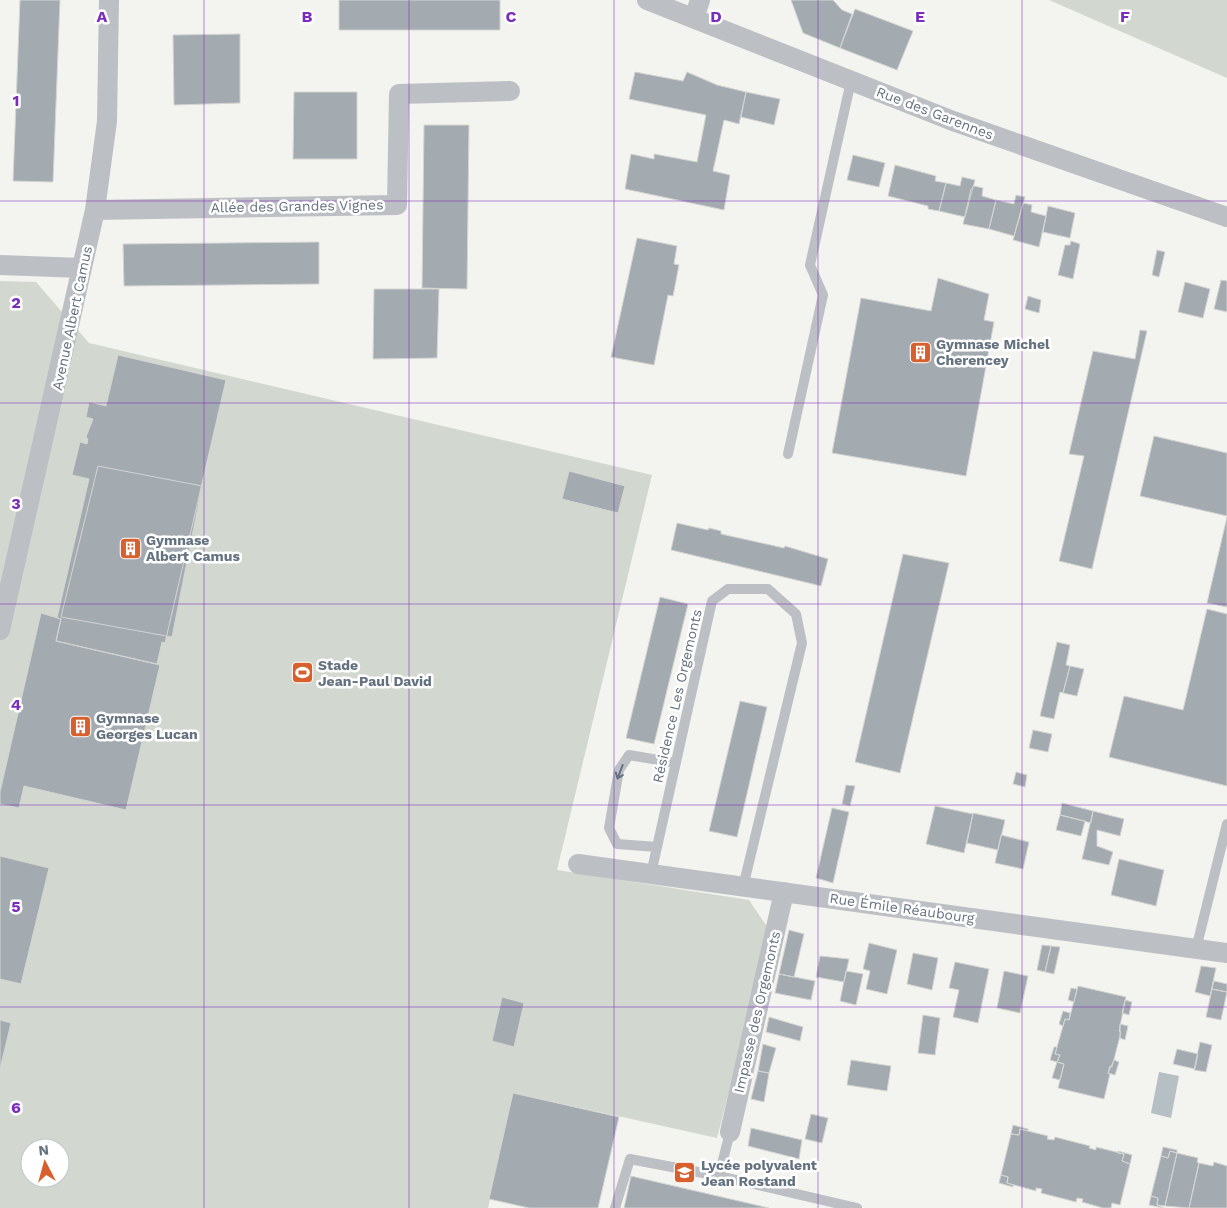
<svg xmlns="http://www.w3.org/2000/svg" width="1227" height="1208" font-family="'Work Sans',sans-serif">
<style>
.green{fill:#d2d8cf;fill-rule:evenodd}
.water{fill:#b5bfc4}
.building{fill:#a3aab0;stroke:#d4d5d2}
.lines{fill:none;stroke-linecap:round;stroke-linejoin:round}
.lane{stroke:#bcbfc3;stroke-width:10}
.street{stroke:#bcbfc3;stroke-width:20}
.oneway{stroke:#64717f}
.grid{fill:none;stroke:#7b2cbf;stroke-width:1;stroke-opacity:0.55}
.labels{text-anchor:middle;stroke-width:5;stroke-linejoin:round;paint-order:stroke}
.street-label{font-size:14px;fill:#64717f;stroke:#fff}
.poi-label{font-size:14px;font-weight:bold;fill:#64717f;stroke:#fff;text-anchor:start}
.grid-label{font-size:16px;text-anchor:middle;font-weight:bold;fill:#7b2cbf;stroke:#fff;stroke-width:5;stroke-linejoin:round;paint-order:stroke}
</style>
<rect width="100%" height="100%" fill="#f3f3ef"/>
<path class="green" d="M 1049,0 L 1227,0 L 1227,78 Z
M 0,281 L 36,282 L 89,343 L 652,475 L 557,870 L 749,900 L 770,931 L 717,1138 L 514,1093 L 488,1208 L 0,1208 ZM 30,1148 L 60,1148 L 60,1178 L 30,1178 Z"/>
<path class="water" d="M 1159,1072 L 1179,1076 L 1171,1118 L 1151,1113 Z"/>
<path class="building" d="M 20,0 L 60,0 L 53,182 L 13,181 Z
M 339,0 L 500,0 L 500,30 L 339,30 Z
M 791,0 L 833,0 L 842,10 L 852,14 L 840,48 L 803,33 Z
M 855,9 L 913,31 L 897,70 L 840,48 Z
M 240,34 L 240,103 L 174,105 L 173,35 Z
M 635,72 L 683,81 L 687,72 L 717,85 L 746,92 L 739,124 L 724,120 L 713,171 L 730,175 L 724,210 L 625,189 L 631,154 L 654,159 L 654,154 L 697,162 L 706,115 L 629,99 Z
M 294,92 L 357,92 L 357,159 L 293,159 Z
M 746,92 L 780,99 L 774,125 L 741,117 Z
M 424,125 L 469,125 L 467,289 L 422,288 Z
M 853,155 L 885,163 L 879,187 L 847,180 Z
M 895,165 L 936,176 L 935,181 L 946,183 L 939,211 L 928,209 L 928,206 L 888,196 Z
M 962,177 L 975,180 L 965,217 L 939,211 L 946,183 L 960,186 Z
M 974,186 L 983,188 L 982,196 L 996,200 L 989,229 L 963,224 L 971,189 Z
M 1016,195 L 1025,197 L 1014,236 L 989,229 L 996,200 L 1014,204 Z
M 1023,203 L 1032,205 L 1031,212 L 1046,216 L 1039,247 L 1013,240 Z
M 1048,206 L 1075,213 L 1070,238 L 1043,232 Z
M 637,238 L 677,246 L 674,264 L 679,265 L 673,296 L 668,295 L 654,365 L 611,357 Z
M 1071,241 L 1080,244 L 1073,279 L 1058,275 L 1065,245 L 1070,245 Z
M 319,242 L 319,284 L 124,286 L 123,244 Z
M 1157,250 L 1165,252 L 1159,277 L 1152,275 Z
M 938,278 L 989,294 L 984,320 L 994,322 L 966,476 L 832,453 L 861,298 L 931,311 Z
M 1221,280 L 1227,281 L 1227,312 L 1214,309 Z
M 1185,282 L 1210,289 L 1203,318 L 1178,312 Z
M 374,289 L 439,289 L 437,358 L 373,359 Z
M 1028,296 L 1041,300 L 1039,313 L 1025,309 Z
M 1140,330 L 1147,331 L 1092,569 L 1059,561 L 1084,456 L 1069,454 L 1093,351 L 1135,359 Z
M 118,355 L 226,380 L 165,643 L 162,642 L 157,664 L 56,641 L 61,619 L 57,618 L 89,479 L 72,475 L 80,442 L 87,444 L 88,439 L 86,437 L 93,419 L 86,417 L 89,402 L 106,406 Z
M 1154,436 L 1227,453 L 1227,516 L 1140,496 Z
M 98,466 L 202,486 L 172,637 L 61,617 Z
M 569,471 L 625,486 L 618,513 L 562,499 Z
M 1227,517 L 1227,607 L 1207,603 Z
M 677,523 L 708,530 L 709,528 L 721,531 L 721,534 L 784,548 L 785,546 L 828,559 L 821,586 L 671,550 Z
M 903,554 L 949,563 L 900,773 L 855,762 Z
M 660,597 L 688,604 L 654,744 L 626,738 Z
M 1207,609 L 1227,614 L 1227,786 L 1109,757 L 1124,696 L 1183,710 Z
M 41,613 L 61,619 L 56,641 L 160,665 L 126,810 L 24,786 L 19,808 L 0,804 L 0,792 Z
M 1057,642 L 1070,645 L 1066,665 L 1070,666 L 1063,693 L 1060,692 L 1054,719 L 1040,716 Z
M 1070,666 L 1084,669 L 1077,696 L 1063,693 Z
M 740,701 L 767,707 L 737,837 L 709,831 Z
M 1033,730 L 1052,734 L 1048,752 L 1029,748 Z
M 1016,772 L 1027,775 L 1025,787 L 1013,784 Z
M 846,785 L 855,786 L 850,806 L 842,804 Z
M 1062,803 L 1093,811 L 1091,823 L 1060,815 Z
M 935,806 L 973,814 L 964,853 L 926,844 Z
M 832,808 L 849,812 L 833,883 L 816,878 Z
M 1093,811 L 1124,819 L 1120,836 L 1097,830 L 1097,846 L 1113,852 L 1109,865 L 1082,859 Z
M 973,813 L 1005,820 L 998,850 L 967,843 Z
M 1060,815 L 1085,821 L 1081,836 L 1056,830 Z
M 1001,835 L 1029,842 L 1023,869 L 995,863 Z
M 0,856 L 49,868 L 21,984 L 0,979 Z
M 1119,859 L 1164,870 L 1156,906 L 1111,895 Z
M 789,930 L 804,934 L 794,977 L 779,974 Z
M 869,943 L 897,950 L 887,994 L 866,989 L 870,971 L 863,969 Z
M 1042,945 L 1051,946 L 1045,972 L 1037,970 Z
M 1051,946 L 1060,947 L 1054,974 L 1045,972 Z
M 913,953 L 938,958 L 932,990 L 907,984 Z
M 820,956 L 849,959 L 844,982 L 816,977 Z
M 955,962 L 989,969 L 978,1023 L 953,1017 L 959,990 L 949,988 Z
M 1201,966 L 1216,968 L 1210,996 L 1195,992 Z
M 846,971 L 863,974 L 856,1005 L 840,1001 Z
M 1004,971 L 1028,976 L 1020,1013 L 997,1008 Z
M 779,974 L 815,981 L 811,1000 L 775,993 Z
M 1214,981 L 1227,984 L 1227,992 L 1212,989 Z
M 1078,986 L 1126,997 L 1119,1031 L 1121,1032 L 1112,1067 L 1110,1066 L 1108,1073 L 1110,1074 L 1104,1099 L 1058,1088 L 1064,1064 L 1057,1062 L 1060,1055 L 1055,1054 L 1065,1019 L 1069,1020 Z
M 1071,988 L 1077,989 L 1074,1002 L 1068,1000 Z
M 1212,989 L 1227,992 L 1221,1020 L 1206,1017 Z
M 502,997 L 524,1003 L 514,1047 L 492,1041 Z
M 1125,1000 L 1132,1002 L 1129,1015 L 1122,1013 Z
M 1063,1011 L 1070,1013 L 1069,1020 L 1065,1019 L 1063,1026 L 1059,1024 Z
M 923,1015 L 940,1018 L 935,1055 L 918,1053 Z
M 769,1017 L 803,1027 L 800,1041 L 766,1032 Z
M 0,1020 L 11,1023 L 0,1069 Z
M 1120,1024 L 1128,1026 L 1125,1040 L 1120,1038 Z
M 1200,1042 L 1212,1045 L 1206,1072 L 1194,1070 Z
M 763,1044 L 776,1048 L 769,1073 L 758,1071 Z
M 1054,1047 L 1057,1047 L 1055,1054 L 1060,1055 L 1057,1062 L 1050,1060 Z
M 1177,1049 L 1198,1054 L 1195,1069 L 1173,1064 Z
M 851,1060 L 891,1066 L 887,1091 L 847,1085 Z
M 1114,1060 L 1119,1062 L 1115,1075 L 1108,1073 Z
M 1057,1062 L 1064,1064 L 1060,1080 L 1052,1078 Z
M 758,1071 L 769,1073 L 764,1102 L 751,1099 Z
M 513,1093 L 619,1117 L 598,1208 L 529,1208 L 489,1199 Z
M 811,1114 L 828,1118 L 822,1143 L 805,1139 Z
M 1013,1125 L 1028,1129 L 1028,1131 L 1020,1129 L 1019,1135 L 1011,1134 Z
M 751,1128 L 802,1140 L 799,1159 L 748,1146 Z
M 1020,1129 L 1048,1136 L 1047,1139 L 1054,1140 L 1055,1137 L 1090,1146 L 1089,1148 L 1096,1150 L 1096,1147 L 1124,1154 L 1122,1161 L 1130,1164 L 1120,1205 L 1112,1203 L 1111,1208 L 1103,1208 L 1082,1202 L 1083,1199 L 1077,1198 L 1076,1202 L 1041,1193 L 1042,1189 L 1036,1188 L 1036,1191 L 1007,1183 L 1008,1177 L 1001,1175 L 1011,1134 L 1019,1135 Z
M 1163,1147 L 1177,1150 L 1177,1153 L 1170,1151 L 1168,1158 L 1161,1156 Z
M 1118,1151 L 1132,1155 L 1130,1164 L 1122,1161 L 1124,1154 L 1118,1153 Z
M 1170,1151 L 1177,1153 L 1165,1206 L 1157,1205 L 1158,1198 L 1151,1196 L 1161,1156 L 1168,1158 Z
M 1177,1153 L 1198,1158 L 1197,1162 L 1199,1163 L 1189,1208 L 1165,1206 Z
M 1214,1162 L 1227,1166 L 1227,1208 L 1189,1208 L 1199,1163 L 1213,1166 Z
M 1001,1175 L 1008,1177 L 1007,1183 L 1013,1185 L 1013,1187 L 999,1183 Z
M 631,1176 L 769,1208 L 624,1208 Z
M 1151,1196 L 1158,1198 L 1157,1205 L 1164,1208 L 1149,1205 Z"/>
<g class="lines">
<path class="lane" d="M 788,454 L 823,295 L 810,265 L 851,81
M 657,847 L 617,844 L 609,828 L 619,770 L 629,755 L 676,763
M 651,874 L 712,601 L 728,589 L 768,589 L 796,614 L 802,643 L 743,887
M 1196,949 L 1227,824
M 719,1176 L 730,1132
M 615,1208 L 630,1159 L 719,1176 L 857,1208"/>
<path class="street" d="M 647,0 L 953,121 L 1227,217
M 694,18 L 700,0
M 95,210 L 397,205 L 399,94 L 510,91
M 0,265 L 82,268
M 0,630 L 95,210 L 107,121 L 109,0
M 578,864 L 1227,953
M 730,1132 L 784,892"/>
</g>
<defs><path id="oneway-shaft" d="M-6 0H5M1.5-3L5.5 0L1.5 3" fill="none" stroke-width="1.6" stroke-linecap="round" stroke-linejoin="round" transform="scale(1.25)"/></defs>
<use class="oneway" href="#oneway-shaft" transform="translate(620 772) rotate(111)"/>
<path class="grid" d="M 204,0 L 204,1208M 409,0 L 409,1208M 614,0 L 614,1208M 818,0 L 818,1208M 1022,0 L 1022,1208M 0,201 L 1227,201M 0,403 L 1227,403M 0,604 L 1227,604M 0,805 L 1227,805M 0,1007 L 1227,1007"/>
<defs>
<symbol id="building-square" viewBox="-11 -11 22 22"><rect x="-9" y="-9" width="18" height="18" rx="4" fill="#d7602c" stroke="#fff"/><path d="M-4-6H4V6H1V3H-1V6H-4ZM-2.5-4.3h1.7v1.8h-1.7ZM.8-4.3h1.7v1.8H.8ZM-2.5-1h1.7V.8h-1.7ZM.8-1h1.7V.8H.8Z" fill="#fff"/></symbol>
<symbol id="stadium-square" viewBox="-11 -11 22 22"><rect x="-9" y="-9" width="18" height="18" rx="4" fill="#d7602c" stroke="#fff"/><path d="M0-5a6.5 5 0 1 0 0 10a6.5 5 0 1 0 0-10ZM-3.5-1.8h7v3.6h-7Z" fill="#fff"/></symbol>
<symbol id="school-square" viewBox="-11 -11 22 22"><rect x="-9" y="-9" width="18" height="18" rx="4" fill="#d7602c" stroke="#fff"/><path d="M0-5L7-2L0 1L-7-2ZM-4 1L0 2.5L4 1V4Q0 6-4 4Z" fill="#fff"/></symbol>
</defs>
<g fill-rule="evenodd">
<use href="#building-square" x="908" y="340" width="25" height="25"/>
<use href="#building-square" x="118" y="536" width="25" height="25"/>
<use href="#stadium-square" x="290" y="660" width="25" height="25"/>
<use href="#building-square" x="68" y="714" width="25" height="25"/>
<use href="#school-square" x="672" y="1160" width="25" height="25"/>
</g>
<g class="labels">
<g class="street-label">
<text transform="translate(935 113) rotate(21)" y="5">Rue des Garennes</text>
<text transform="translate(297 206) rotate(-1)" y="5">Allée des Grandes Vignes</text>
<text transform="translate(72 318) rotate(-78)" y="5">Avenue Albert Camus</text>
<text transform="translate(677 696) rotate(-77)" y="5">Résidence Les Orgemonts</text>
<text transform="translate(902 908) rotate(8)" y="5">Rue Émile Réaubourg</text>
<text transform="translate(757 1012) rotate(-77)" y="5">Impasse des Orgemonts</text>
</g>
<g class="poi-label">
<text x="936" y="349">Gymnase Michel<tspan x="936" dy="16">Cherencey</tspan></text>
<text x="146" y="545">Gymnase<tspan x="146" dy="16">Albert Camus</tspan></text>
<text x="318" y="670">Stade<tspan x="318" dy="16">Jean-Paul David</tspan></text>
<text x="96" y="723">Gymnase<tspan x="96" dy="16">Georges Lucan</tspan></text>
<text x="701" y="1170">Lycée polyvalent<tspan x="701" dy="16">Jean Rostand</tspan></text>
</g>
</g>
<g class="grid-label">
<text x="102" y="22">A</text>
<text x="307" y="22">B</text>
<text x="511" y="22">C</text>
<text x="716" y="22">D</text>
<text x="920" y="22">E</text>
<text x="1125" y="22">F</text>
<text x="16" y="106">1</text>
<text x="16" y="308">2</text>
<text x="16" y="509">3</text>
<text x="16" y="710">4</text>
<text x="16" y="912">5</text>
<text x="16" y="1113">6</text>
</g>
<g transform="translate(45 1163) rotate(354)"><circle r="24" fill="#ffffff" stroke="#c1c6cc"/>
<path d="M0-4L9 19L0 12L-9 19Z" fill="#d7602c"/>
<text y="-8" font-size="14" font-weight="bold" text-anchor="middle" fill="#64717f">N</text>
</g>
</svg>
